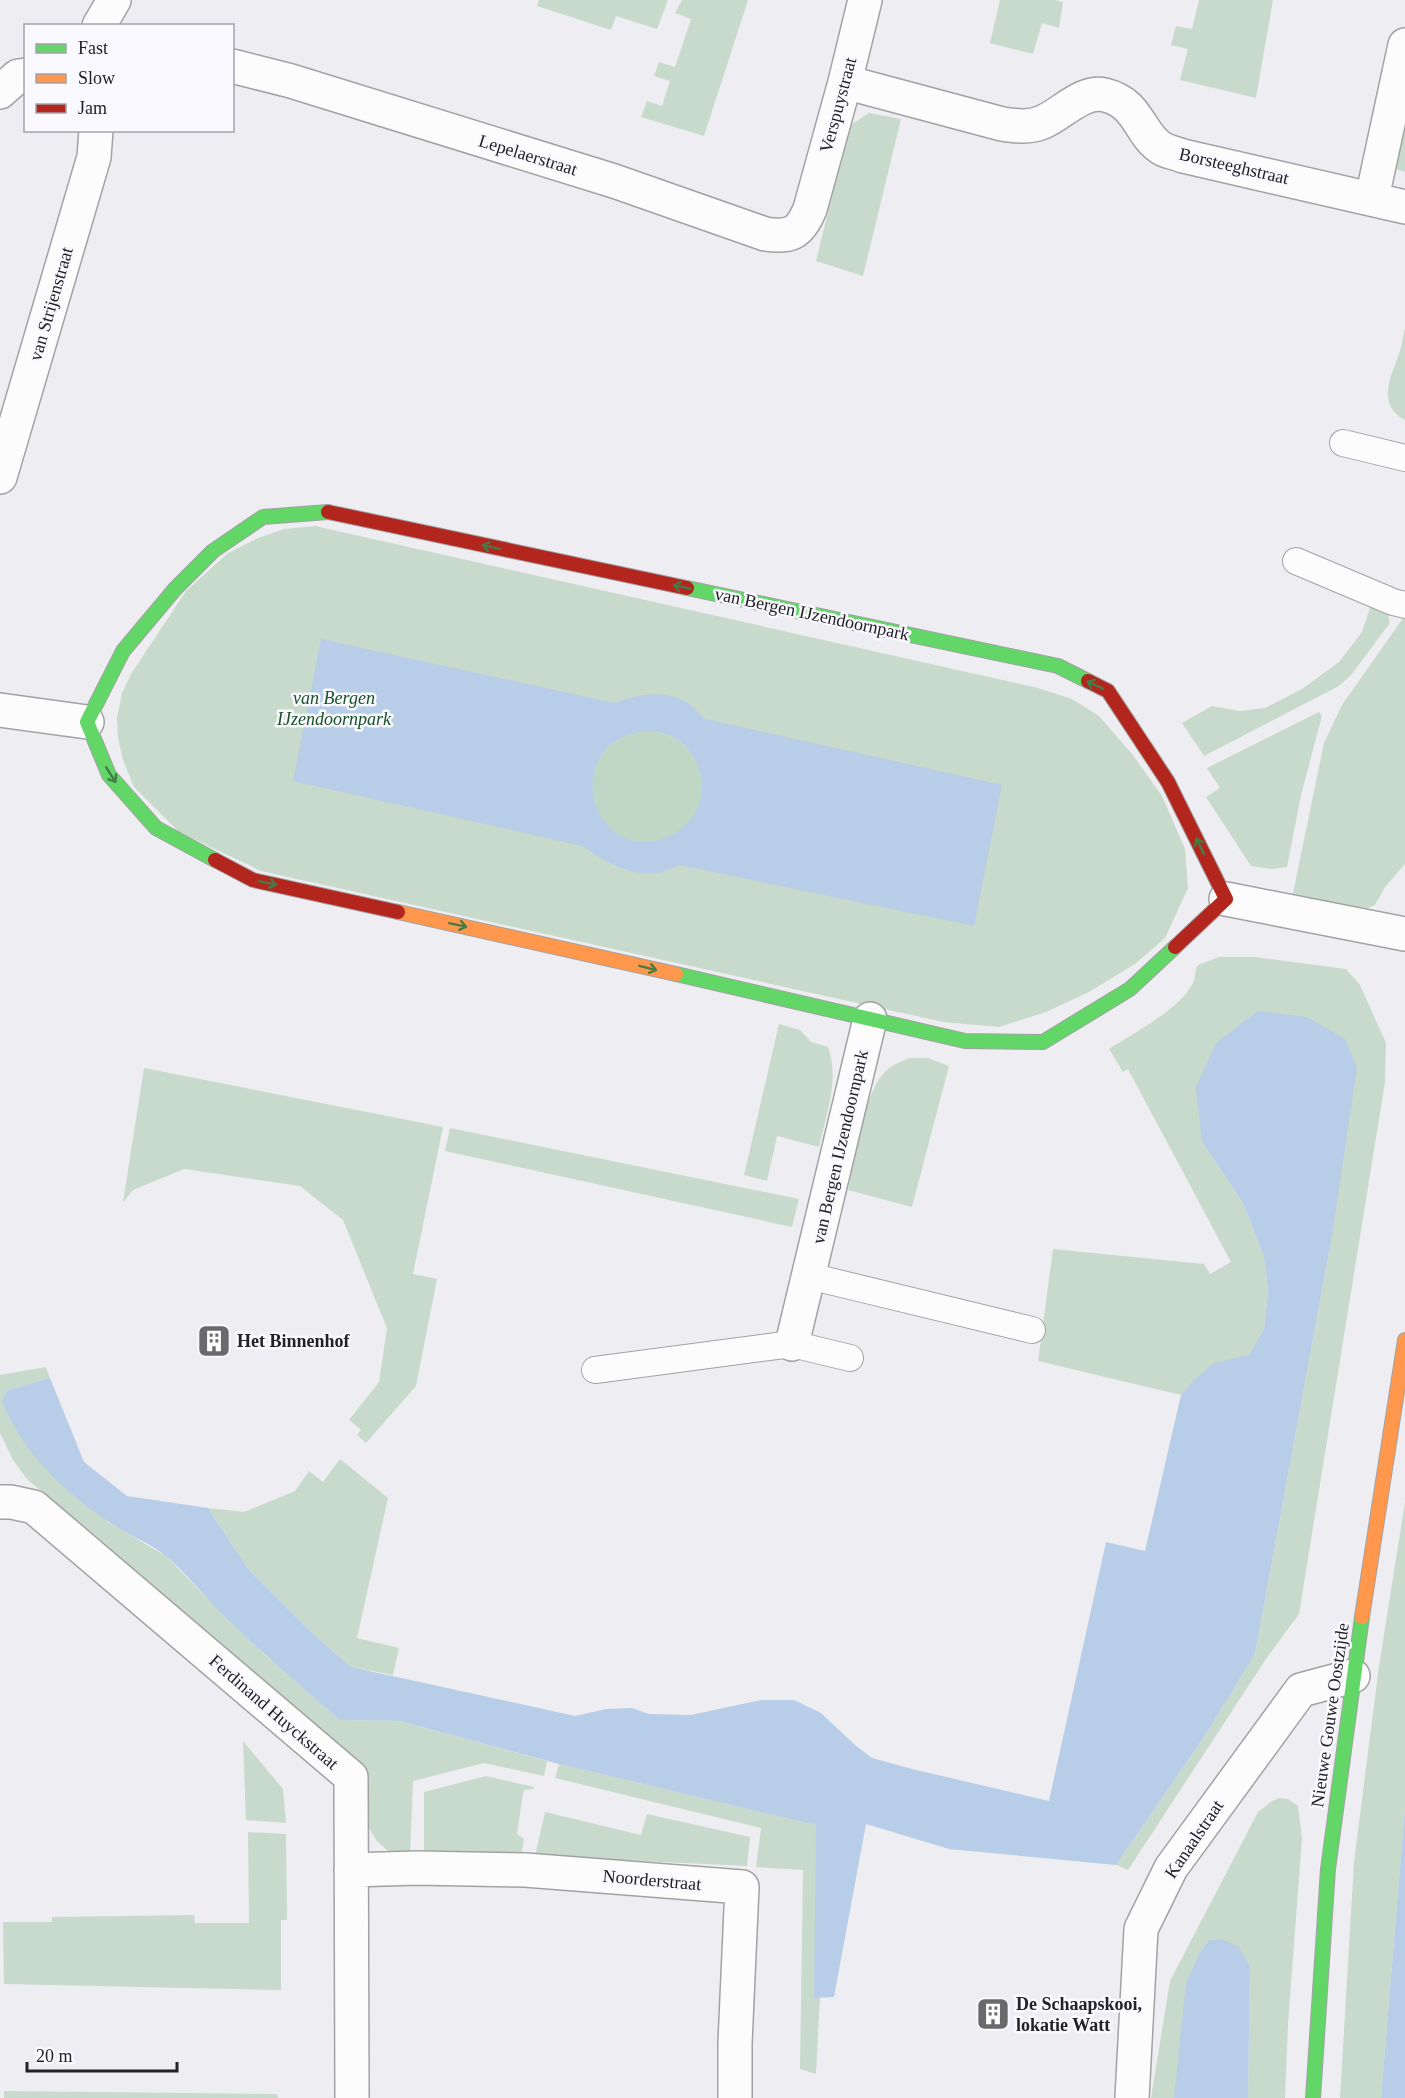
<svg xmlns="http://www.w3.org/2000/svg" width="1405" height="2098" font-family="Georgia,serif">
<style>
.green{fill:#c8dacb}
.forest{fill:#c1d7c5}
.water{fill:#b7cde8;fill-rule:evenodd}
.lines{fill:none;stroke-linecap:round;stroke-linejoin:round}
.lane-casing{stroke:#a2a2a5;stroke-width:28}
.street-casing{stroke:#a2a2a5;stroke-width:36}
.fast-casing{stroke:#a2a2a5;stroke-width:16}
.slow-casing{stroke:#a2a2a5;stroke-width:16}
.jam-casing{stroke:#a2a2a5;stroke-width:16}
.lane{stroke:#fcfcfd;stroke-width:26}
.street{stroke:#fcfcfd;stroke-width:33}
.fast{stroke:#63d668;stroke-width:14}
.slow{stroke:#ff974d;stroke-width:14}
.jam{stroke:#b3261e;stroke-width:14}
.oneway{stroke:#437c47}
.labels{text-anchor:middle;stroke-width:5;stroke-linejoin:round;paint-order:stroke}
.street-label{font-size:18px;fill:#232326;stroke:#faf9ff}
.park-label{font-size:18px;font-style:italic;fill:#185226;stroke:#faf9ff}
.poi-label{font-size:18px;font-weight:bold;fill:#232326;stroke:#faf9ff;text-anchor:start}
</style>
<rect width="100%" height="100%" fill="#eeeef2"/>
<path class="green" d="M 539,0 L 668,0 L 657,29 L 616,16 L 611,30 L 537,6 Z
M 682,0 L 748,0 L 704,136 L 641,117 L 647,101 L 662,106 L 670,81 L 654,76 L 659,62 L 675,67 L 691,19 L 675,13 Z
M 1000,0 L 1056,0 L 1063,2 L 1059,28 L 1042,23 L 1033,54 L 990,43 Z
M 1199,0 L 1273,0 L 1256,98 L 1180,80 L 1188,49 L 1171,45 L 1176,26 L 1192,29 Z
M 1405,106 L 1405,172 L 1399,170 L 1394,166 Z
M 869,113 L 901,119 L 863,276 L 816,261 L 847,135 L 852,124 Z
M 1405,328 L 1405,420 C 1375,404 1392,375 1400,351 C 1402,344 1403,335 1405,328 Z
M 315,526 L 1038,688 L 1072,699 L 1099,716 L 1132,754 L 1162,796 L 1185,849 L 1188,888 L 1165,938 L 1135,964 L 1089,992 L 1046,1012 L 999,1027 L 943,1022 L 261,871 L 179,832 L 134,787 L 123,760 L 118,738 L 117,718 L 122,693 L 131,674 L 186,591 L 228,553 L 258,538 L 284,529 Z
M 1371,605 C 1382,609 1391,611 1389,624 L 1352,674 L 1339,686 L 1204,756 L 1182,723 L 1212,706 L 1239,711 L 1265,708 L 1302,689 L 1339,662 L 1362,632 Z
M 1405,612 L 1405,864 L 1385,887 L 1375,905 L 1368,908 L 1292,898 L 1324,743 L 1342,705 L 1403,618 Z
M 1319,712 L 1322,716 L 1301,795 L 1287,867 L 1272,869 L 1251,866 L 1206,797 L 1220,788 L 1207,768 Z
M 1219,957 L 1254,957 L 1346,969 L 1360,985 L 1386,1043 L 1385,1082 L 1299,1614 L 1266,1659 L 1128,1870 L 1116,1865 L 1206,1734 L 1255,1654 L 1332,1236 L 1202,1142 L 1243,1203 L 1264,1257 L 1268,1290 L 1264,1329 L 1249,1355 C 1224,1363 1199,1375 1181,1395 L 1038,1361 L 1053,1249 L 1204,1264 L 1210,1274 L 1231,1262 L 1128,1069 L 1123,1072 L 1109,1049 C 1134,1033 1180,1009 1193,983 C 1196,977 1194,971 1198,965 Z
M 779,1024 L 800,1030 L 811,1042 L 828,1047 C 840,1079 826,1115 819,1147 L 777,1136 L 767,1181 L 744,1175 Z
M 909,1058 L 928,1058 L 949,1066 L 912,1207 L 848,1190 C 855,1158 863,1090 888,1069 C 894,1064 903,1061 909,1058 Z
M 144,1068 L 443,1127 L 413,1274 L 437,1279 L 416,1386 L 366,1443 L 357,1435 L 361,1430 L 349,1420 L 379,1382 L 387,1328 L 343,1220 L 300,1186 L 184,1169 L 133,1190 L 123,1202 Z
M 450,1128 L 799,1199 L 792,1227 L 445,1151 Z
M 46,1367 L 50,1378 L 8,1390 L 108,1522 L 166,1556 L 227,1619 L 265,1655 L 340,1720 L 400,1721 L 547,1761 L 544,1776 L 484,1763 L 413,1781 L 410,1856 L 399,1855 L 388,1851 L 377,1841 L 368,1827 L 366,1782 L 346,1756 L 27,1479 L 13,1460 L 0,1433 L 0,1375 Z
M 340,1459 L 388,1498 L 357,1638 L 399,1648 L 393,1675 L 351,1667 L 311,1632 L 249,1570 L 208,1508 L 244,1512 L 295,1491 L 309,1471 L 323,1482 Z
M 1405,1502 L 1405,1807 L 1381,2098 L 1340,2098 L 1354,1862 L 1379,1666 Z
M 243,1741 L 283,1789 L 286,1823 L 246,1820 Z
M 559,1764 L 817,1825 L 814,1997 L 820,1997 L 816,2074 L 800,2069 L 803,1870 L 756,1867 L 761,1828 L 555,1778 Z
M 486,1776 L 534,1787 L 534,1789 L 524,1790 L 523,1794 L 517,1834 L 524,1839 L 521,1857 L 424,1854 L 424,1792 Z
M 1280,1798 L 1288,1799 L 1298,1806 L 1302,1838 L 1288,2024 L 1285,2098 L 1248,2098 L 1250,1967 L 1222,1939 L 1209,1940 L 1200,1952 L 1174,2098 L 1151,2098 L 1170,1981 L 1258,1812 L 1272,1801 Z
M 545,1812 L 641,1835 L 647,1814 L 750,1837 L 747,1866 L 535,1856 Z
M 248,1832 L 286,1834 L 287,1920 L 281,1920 L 281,1990 L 4,1984 L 3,1922 L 52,1922 L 52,1917 L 194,1915 L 195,1923 L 249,1923 Z
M 4,2091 L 277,2094 L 278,2098 L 4,2098 Z"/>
<path class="forest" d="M592 787a55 55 0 1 1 110 0a55 55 0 1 1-110 0Z"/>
<path class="water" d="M 321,639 L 615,703 C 637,694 665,689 688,703 C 694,707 699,714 705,719 L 1002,785 L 974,926 L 679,865 C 672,868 664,872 657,873 C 628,876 604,861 582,846 L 293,781 ZM 639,732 C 645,732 652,731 658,732 C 688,737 706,768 701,797 C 693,837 640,858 609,827 C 588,806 587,769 607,748 C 616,739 628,735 639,732 Z
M 1258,1011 L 1307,1017 L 1345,1039 L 1357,1067 L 1332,1236 L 1255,1654 L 1206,1734 L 1116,1865 L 949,1849 L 866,1824 L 834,1997 L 814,1998 L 816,1825 L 559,1764 L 400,1721 L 340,1720 C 302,1687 264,1655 228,1620 C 207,1600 189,1576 167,1557 C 151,1543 127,1535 109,1522 C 63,1491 22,1452 2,1401 L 8,1390 L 50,1378 L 84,1462 L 127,1496 L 208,1508 L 249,1570 L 311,1632 L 351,1667 L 575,1716 L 606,1709 L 632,1708 L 649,1714 L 691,1715 L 761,1700 L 794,1700 L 821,1713 L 855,1745 L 872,1758 L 912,1769 L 1049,1801 L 1106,1542 L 1145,1551 L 1181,1395 L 1193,1381 L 1214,1363 L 1249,1355 L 1264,1329 L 1268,1290 L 1264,1257 L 1243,1203 L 1202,1142 L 1196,1087 L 1216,1043 Z
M 1405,1807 L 1405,2098 L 1381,2098 Z
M 1222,1939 L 1239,1947 L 1250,1967 L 1248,2098 L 1174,2098 L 1186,1984 L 1200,1952 L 1209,1940 Z"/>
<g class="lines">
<defs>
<path id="lane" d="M 1343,443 L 1405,458
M 1296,561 L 1393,602 L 1405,605
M 809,1276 L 1032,1330
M 595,1370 L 792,1344 L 850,1358"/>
<path id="street" d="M 99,26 L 114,0
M 232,66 L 291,81 L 614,181 L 765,234 C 791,238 800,233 810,209 L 845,82 L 865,0
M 845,82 L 1002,124 C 1016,126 1029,128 1043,122 C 1062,114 1082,90 1105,95 C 1139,103 1139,134 1161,148 C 1167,152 1176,153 1183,156 L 1405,207
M 0,92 L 18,76 L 26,75
M 1372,198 L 1405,45
M 0,477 L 94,157 L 96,130
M 0,710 L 87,722
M 1226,899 L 1405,934
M 792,1344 L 870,1019
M 0,1502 L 11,1502 L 34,1507 L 351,1777 L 352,2098
M 351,1870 L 417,1868 L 525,1870 L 742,1887 L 735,2043 L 735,2098
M 1132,2098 L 1141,1929 L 1171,1868 L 1301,1690 L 1353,1676"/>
<path id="fast" d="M 687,588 L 1058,666 L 1088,681
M 215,860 L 156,828 L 109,775 L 87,722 L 123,651 L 175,589 L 213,551 L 263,517 L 328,512
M 676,974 L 965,1041 L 1043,1042 L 1130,989 L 1175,947
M 1313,2098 L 1328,1869 L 1362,1617"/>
<path id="slow" d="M 398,912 L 676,974
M 1362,1617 L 1405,1340"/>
<path id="jam" d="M 328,512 L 687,588
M 1088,681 L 1108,691 L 1168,782 L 1226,899 L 1175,947
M 215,860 L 253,880 L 398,912"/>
</defs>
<use href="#lane" class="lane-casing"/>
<use href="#street" class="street-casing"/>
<use href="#fast" class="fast-casing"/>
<use href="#slow" class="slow-casing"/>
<use href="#jam" class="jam-casing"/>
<use href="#lane" class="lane"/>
<use href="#street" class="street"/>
<use href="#fast" class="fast"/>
<use href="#slow" class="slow"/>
<use href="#jam" class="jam"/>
</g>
<defs><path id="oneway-shaft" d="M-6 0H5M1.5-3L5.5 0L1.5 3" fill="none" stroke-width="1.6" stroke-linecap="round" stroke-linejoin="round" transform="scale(1.5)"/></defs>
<g class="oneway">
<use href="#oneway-shaft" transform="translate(491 547) rotate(-168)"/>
<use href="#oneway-shaft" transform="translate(682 587) rotate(-168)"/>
<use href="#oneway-shaft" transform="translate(1095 685) rotate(-154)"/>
<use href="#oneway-shaft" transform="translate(111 775) rotate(58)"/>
<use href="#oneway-shaft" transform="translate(1200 846) rotate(-116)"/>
<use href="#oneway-shaft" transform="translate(268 883) rotate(12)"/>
<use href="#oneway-shaft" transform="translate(458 925) rotate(12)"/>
<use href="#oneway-shaft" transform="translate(648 968) rotate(14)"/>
</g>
<defs>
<symbol id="building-square" viewBox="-11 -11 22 22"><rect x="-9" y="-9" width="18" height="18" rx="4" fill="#6a6a6d" stroke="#faf9ff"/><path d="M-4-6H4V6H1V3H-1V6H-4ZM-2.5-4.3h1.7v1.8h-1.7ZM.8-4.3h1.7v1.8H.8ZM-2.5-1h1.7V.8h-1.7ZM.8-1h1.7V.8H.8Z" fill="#fff"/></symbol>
</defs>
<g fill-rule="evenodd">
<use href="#building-square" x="195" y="1322" width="38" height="38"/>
<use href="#building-square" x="974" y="1995" width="38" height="38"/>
</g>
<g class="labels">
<g class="street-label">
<text transform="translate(838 105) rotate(-75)" y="6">Verspuystraat</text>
<text transform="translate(528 155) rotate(17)" y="6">Lepelaerstraat</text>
<text transform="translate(1234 166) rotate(13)" y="6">Borsteeghstraat</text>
<text transform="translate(51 304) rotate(-74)" y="6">van Strijenstraat</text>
<text transform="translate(812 614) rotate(12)" y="6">van Bergen IJzendoornpark</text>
<text transform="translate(840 1147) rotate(-77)" y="6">van Bergen IJzendoornpark</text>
<text transform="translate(274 1712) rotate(41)" y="6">Ferdinand Huyckstraat</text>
<text transform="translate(1330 1715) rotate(-82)" y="6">Nieuwe Gouwe Oostzijde</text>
<text transform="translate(1194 1839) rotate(-56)" y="6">Kanaalstraat</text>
<text transform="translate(652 1880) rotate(5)" y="6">Noorderstraat</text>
</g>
<g class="park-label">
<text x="334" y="704">van Bergen<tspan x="334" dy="21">IJzendoornpark</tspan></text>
</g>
<g class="poi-label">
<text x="237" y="1347">Het Binnenhof</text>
<text x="1016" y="2010">De Schaapskooi,<tspan x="1016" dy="21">lokatie Watt</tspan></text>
</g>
</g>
<rect x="24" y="24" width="210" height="108" fill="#faf9ff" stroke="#a4a3a8" stroke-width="1.5"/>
<rect x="36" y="44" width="30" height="9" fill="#63d668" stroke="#a4a3a8" stroke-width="1.5"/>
<text x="78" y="54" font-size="18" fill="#232326">Fast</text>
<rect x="36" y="74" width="30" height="9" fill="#ff974d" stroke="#a4a3a8" stroke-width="1.5"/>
<text x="78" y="84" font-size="18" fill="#232326">Slow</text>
<rect x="36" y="104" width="30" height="9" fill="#b3261e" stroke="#a4a3a8" stroke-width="1.5"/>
<text x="78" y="114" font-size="18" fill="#232326">Jam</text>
<path d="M27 2062v9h150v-9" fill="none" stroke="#232326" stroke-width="3"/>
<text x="36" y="2062" font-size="18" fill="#232326" stroke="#faf9ff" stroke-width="4.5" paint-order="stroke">20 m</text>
</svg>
